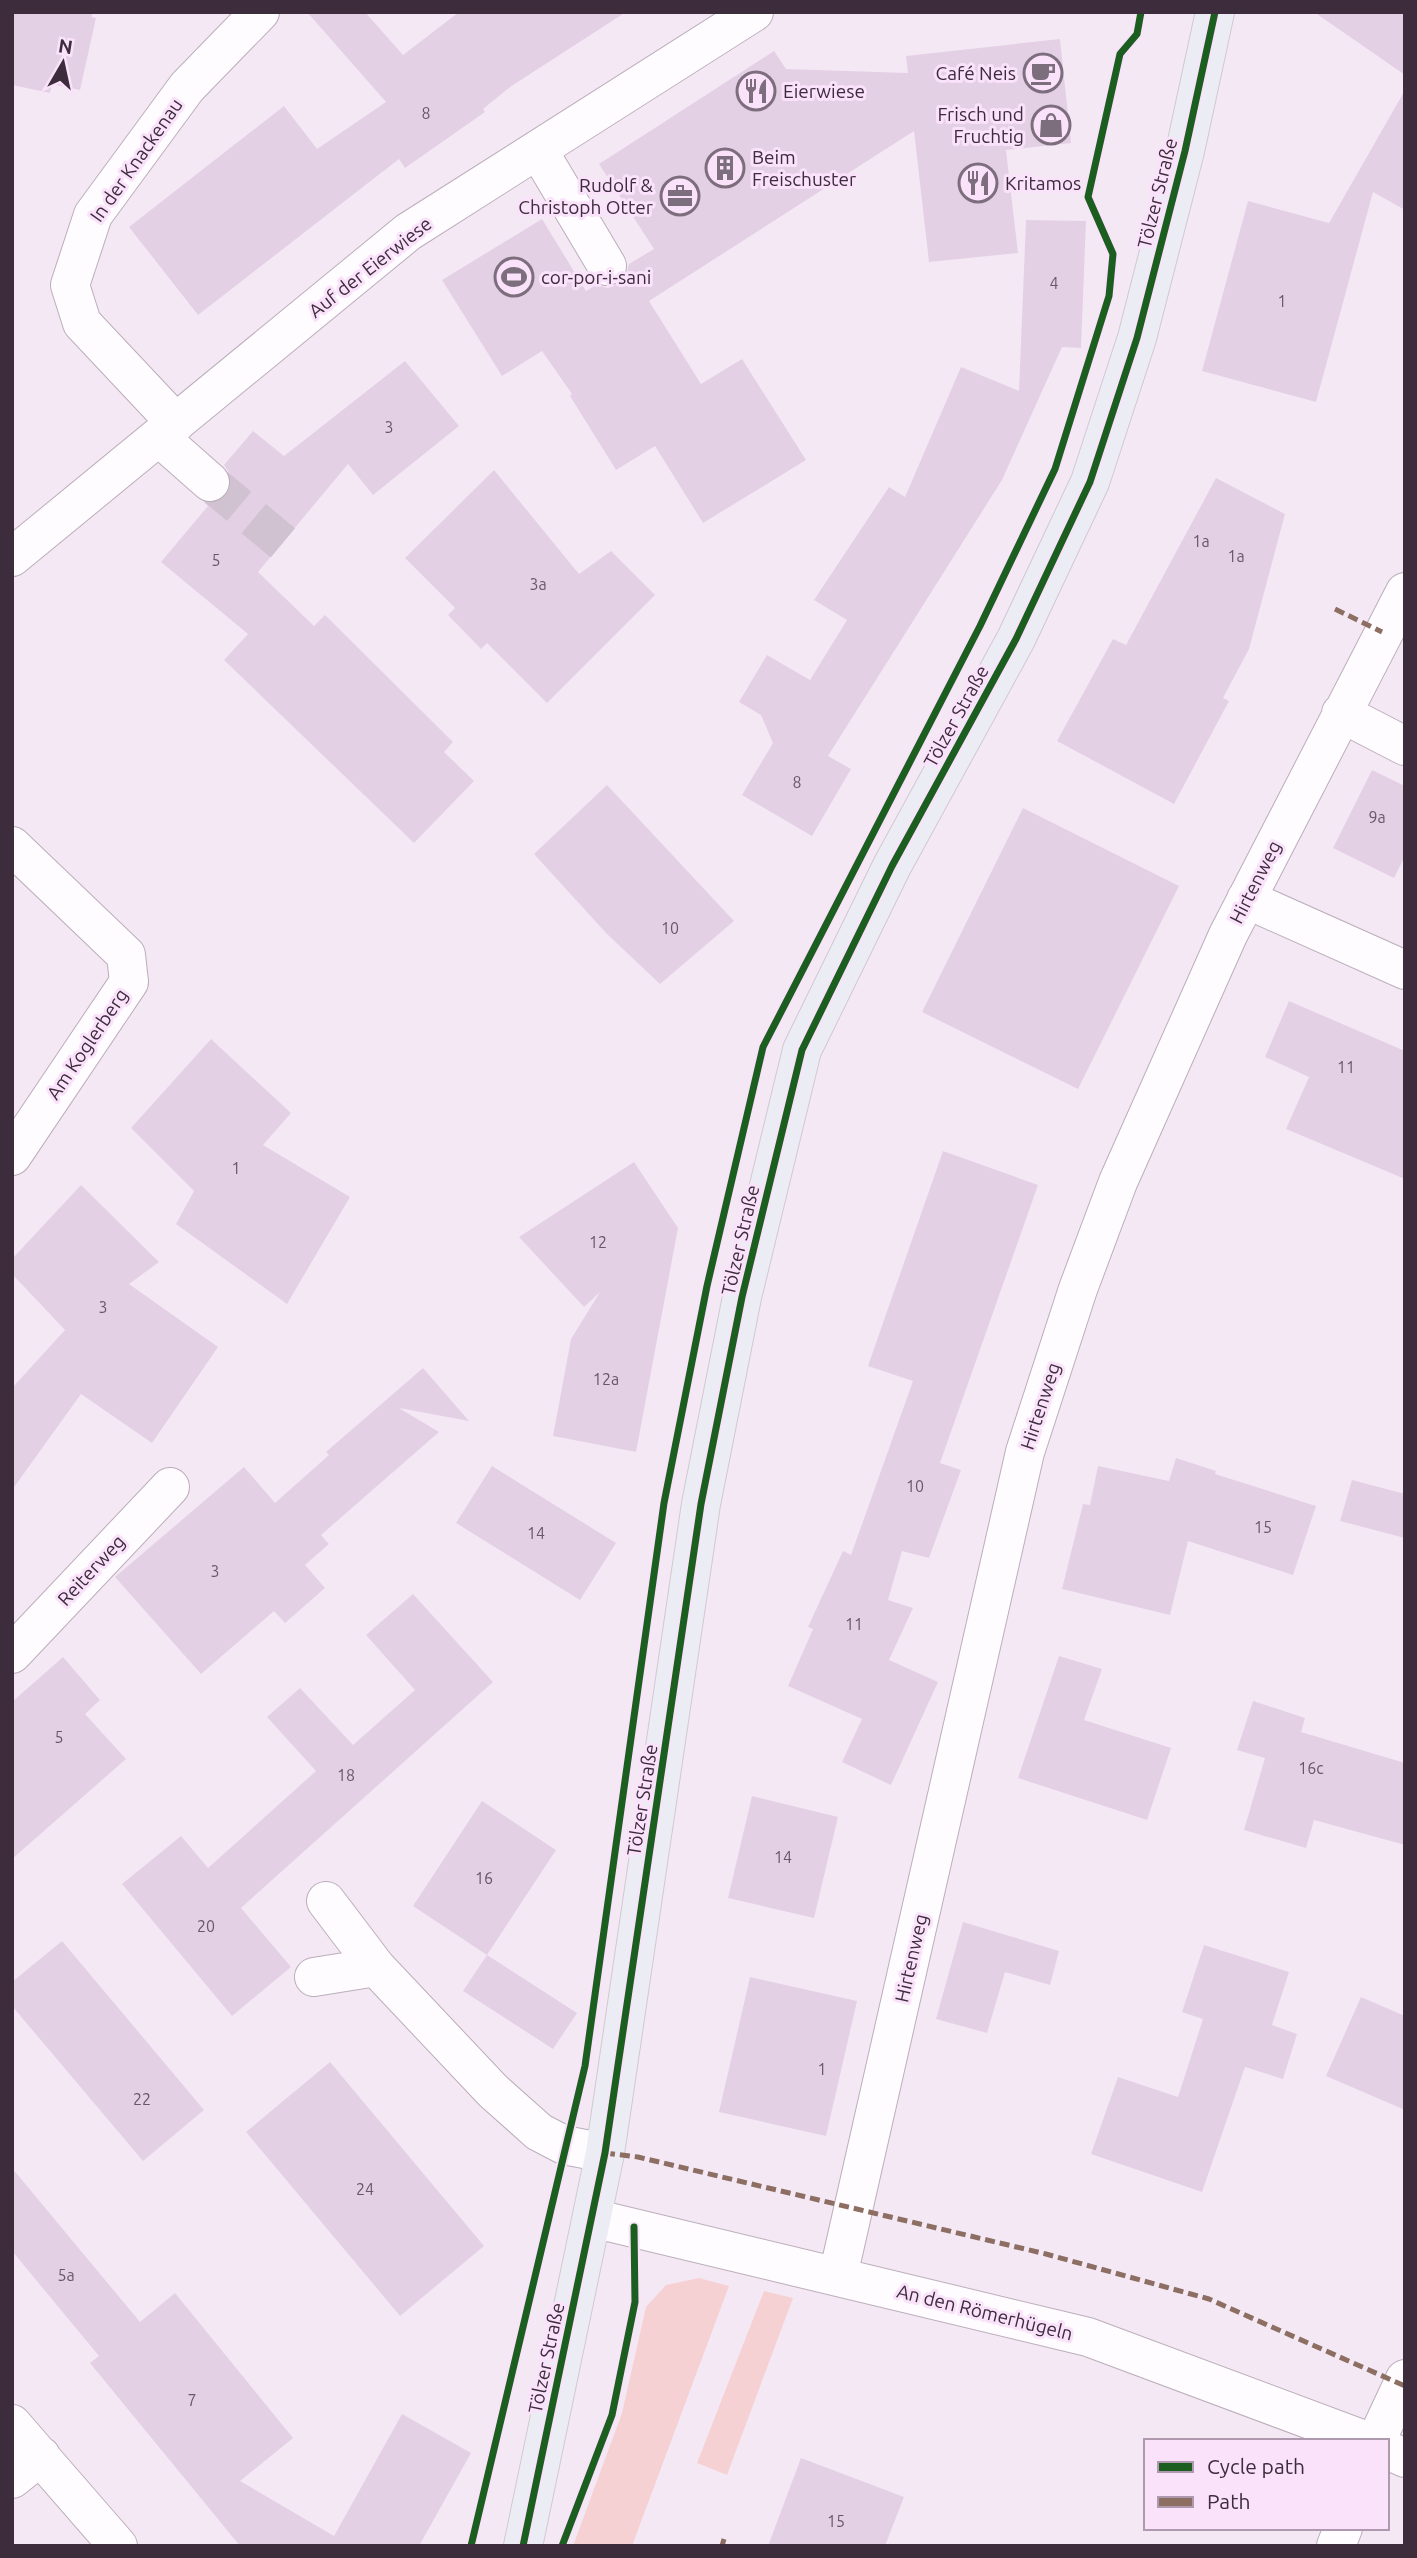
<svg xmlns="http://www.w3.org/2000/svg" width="1417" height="2558" font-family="Ubuntu,sans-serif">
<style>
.green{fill:#f6d1d3}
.building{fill:#e4d0e5}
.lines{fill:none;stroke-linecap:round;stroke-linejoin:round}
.minor-tunnel{stroke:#d0c2d0;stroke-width:38;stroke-dasharray:38 19;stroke-linecap:butt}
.minor-casing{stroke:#bbaebb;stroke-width:40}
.major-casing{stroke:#d0c9d0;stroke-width:40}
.minor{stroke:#fefcfe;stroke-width:38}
.major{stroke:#ececf5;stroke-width:38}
.quiet{stroke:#8d6e63;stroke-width:5;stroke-dasharray:10 5;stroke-linecap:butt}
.cycleway-casing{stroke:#fae2fb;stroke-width:11}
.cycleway{stroke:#1b5e20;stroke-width:7}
.labels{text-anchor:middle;stroke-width:6;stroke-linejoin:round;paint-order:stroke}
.number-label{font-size:16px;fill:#685768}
.poi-label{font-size:19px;fill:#3c2c3c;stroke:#fae2fb;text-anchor:start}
.street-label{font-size:19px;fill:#3c2c3c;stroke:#fae2fb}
</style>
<rect width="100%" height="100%" fill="#f5e8f5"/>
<path class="green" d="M 699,2278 L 729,2286 L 632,2546 L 573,2546 L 622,2413 L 646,2307 L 666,2285 Z
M 764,2291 L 793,2298 L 727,2475 L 697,2463 Z"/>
<path class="building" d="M 12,12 L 92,12 L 92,17 L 96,18 L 80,90 L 52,84 L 50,93 L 12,85 Z
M 307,12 L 365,12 L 403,55 L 459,12 L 626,12 L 510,87 L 483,109 L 485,112 L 405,168 L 399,159 L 198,315 L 129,227 L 284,106 L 317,149 L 386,102 Z
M 1314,12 L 1405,12 L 1405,75 Z
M 1060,39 L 1071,143 L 1006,150 L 1018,253 L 929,262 L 914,131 L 649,301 L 701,384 L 742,359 L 806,460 L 703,523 L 655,446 L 616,470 L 570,396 L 572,394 L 542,351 L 502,376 L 442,280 L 542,219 L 586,291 L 596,285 L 608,288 L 619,284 L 626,276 L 629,264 L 654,249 L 599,164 L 774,51 L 786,69 L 908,73 L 906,56 Z
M 1405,90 L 1405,210 L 1373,192 L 1316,402 L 1202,371 L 1248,201 L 1329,223 Z
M 1026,220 L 1086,221 L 1081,348 L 1062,347 L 1002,480 L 828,756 L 851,769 L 812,836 L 742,795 L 773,743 L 761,715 L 739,702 L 767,655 L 810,680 L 847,620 L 814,600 L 889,487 L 905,497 L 961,367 L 1019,391 Z
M 405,361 L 459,426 L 373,495 L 348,464 L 258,572 L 314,626 L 325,615 L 453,742 L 444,752 L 474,781 L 414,843 L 224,660 L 248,634 L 161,562 L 208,506 L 205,503 L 218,502 L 227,496 L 231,487 L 231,476 L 224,465 L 253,431 L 284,456 Z
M 494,470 L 579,574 L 611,551 L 655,595 L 547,703 L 487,643 L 481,649 L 448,615 L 455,608 L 405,558 Z
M 1216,478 L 1285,514 L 1249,649 L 1223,698 L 1229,701 L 1174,804 L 1057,741 L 1113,639 L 1126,645 Z
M 1372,770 L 1405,786 L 1405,856 L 1394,878 L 1333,848 Z
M 607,785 L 734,921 L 660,984 L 607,934 L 534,854 Z
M 1023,808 L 1179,886 L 1078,1089 L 922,1012 Z
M 1289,1001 L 1405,1051 L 1405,1179 L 1286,1129 L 1309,1077 L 1265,1057 Z
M 211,1039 L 291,1113 L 263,1145 L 350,1197 L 287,1304 L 176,1224 L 194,1191 L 131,1128 Z
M 943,1151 L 1038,1185 L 940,1463 L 961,1470 L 929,1558 L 902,1551 L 888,1600 L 913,1608 L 889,1660 L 938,1682 L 891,1785 L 842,1762 L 862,1719 L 788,1686 L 813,1629 L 808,1627 L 843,1551 L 851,1555 L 913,1381 L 868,1366 Z
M 634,1162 L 678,1228 L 636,1452 L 553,1436 L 571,1339 L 600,1292 L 584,1307 L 519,1237 Z
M 81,1185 L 159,1262 L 129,1284 L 218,1347 L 152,1443 L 81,1394 L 12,1490 L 12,1388 L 65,1330 L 12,1274 L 12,1259 Z
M 423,1368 L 469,1421 L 399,1408 L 439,1432 L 321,1535 L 329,1544 L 305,1565 L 325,1588 L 285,1623 L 274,1611 L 201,1674 L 115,1577 L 244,1467 L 275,1503 L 329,1455 L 326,1452 Z
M 1176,1458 L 1216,1471 L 1215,1474 L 1316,1506 L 1293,1575 L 1188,1541 L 1170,1615 L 1062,1589 L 1083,1504 L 1090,1505 L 1098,1466 L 1169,1481 Z
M 492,1466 L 616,1543 L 580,1600 L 456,1523 Z
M 1352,1480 L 1405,1494 L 1405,1538 L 1340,1521 Z
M 413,1594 L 493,1682 L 241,1908 L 291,1967 L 232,2016 L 122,1884 L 181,1836 L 208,1868 L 316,1771 L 267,1717 L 300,1688 L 353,1745 L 415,1690 L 366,1635 Z
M 1059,1656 L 1102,1669 L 1084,1720 L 1171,1748 L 1147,1820 L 1018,1778 Z
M 63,1657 L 100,1700 L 85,1714 L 126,1759 L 12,1859 L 12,1702 Z
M 1253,1701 L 1305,1718 L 1301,1732 L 1405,1763 L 1405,1845 L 1314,1820 L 1306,1848 L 1244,1830 L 1265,1758 L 1237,1750 Z
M 752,1796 L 838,1817 L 814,1918 L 728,1898 Z
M 482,1801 L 556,1850 L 487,1955 L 413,1906 Z
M 963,1922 L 1059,1951 L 1050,1985 L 1005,1972 L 987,2033 L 936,2019 Z
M 62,1941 L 204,2110 L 143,2161 L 12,2006 L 12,1982 Z
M 1204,1945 L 1289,1972 L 1272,2025 L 1297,2034 L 1283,2079 L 1245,2067 L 1202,2192 L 1091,2154 L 1118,2077 L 1178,2097 L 1203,2019 L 1182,2012 Z
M 487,1955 L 577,2013 L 553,2049 L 463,1991 Z
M 750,1977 L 857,2001 L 826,2136 L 719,2112 Z
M 1361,1997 L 1405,2016 L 1405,2110 L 1326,2076 Z
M 330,2062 L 484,2246 L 400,2316 L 246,2132 Z
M 12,2168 L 140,2322 L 175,2293 L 293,2438 L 240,2481 L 334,2536 L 402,2414 L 471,2453 L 419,2546 L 240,2546 L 90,2363 L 99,2356 L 12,2251 Z
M 801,2458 L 904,2497 L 885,2546 L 768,2546 Z"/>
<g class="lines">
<path class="minor-tunnel" d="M 210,482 L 283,543"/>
<defs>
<path id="minor" d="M 538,150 L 607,266
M 176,423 L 82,323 L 70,285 L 93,215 L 187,87 L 260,12
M 159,437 L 210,482
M 12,557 L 408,232 L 754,12
M 1341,713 L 1405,746
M 12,846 L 126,955 L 129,982 L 12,1156
M 1246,899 L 1405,970
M 12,1654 L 170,1487
M 326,1901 L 376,1967 L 493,2091 L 539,2132 L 564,2145 L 605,2153
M 314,1977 L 376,1967
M 592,2218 L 1088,2337 L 1367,2441
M 838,2276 L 1025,1452 L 1078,1289 L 1118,1182 L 1228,935 L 1405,592
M 12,2424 L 118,2546
M 1376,2441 L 1405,2379
M 1387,2450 L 1405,2458
M 12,2479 L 41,2456
M 1336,2546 L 1343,2528"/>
<path id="major" d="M 523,2546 L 605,2153 L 701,1504 L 742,1297 L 802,1050 L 892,866 L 1016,639 L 1090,482 L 1137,338 L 1185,151 L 1215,12"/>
</defs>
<use href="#minor" class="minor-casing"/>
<use href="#major" class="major-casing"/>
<use href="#minor" class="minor"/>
<use href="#major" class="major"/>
<path class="quiet" d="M 1335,609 L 1382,632
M 605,2153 L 638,2157 L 1046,2254 L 1209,2299 L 1405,2386
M 722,2546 L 724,2539"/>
<defs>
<path id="cycleway" d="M 471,2546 L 585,2066 L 664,1503 L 707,1286 L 763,1047 L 980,626 L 1055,469 L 1109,296 L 1113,254 L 1088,197 L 1120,54 L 1137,34 L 1141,12
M 523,2546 L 605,2153 L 701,1504 L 742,1297 L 802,1050 L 892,866 L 1016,639 L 1090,482 L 1137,338 L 1185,151 L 1215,12
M 562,2546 L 612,2415 L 635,2302 L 634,2227"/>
</defs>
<use href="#cycleway" class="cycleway-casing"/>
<use href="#cycleway" class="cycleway"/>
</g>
<defs>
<symbol id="cafe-ring" viewBox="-11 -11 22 22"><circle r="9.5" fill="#fae2fb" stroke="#7d6e7d" stroke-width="1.5"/><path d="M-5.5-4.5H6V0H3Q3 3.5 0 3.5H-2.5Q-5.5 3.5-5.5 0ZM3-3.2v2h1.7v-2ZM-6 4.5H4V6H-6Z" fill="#7d6e7d"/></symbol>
<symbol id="restaurant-ring" viewBox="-11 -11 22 22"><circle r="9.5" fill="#fae2fb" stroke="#7d6e7d" stroke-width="1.5"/><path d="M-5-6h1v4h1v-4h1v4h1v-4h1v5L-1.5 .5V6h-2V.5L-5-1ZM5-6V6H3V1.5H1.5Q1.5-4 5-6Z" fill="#7d6e7d"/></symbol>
<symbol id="shop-ring" viewBox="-11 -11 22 22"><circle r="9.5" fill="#fae2fb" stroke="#7d6e7d" stroke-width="1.5"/><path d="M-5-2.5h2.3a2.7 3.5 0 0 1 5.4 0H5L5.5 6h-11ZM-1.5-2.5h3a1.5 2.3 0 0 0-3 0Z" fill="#7d6e7d"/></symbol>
<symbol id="building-ring" viewBox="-11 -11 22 22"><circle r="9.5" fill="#fae2fb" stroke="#7d6e7d" stroke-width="1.5"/><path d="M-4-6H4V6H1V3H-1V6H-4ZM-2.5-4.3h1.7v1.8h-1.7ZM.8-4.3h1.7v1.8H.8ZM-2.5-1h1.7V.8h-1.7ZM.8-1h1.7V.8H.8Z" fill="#7d6e7d"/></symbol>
<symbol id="office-ring" viewBox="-11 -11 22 22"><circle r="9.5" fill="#fae2fb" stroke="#7d6e7d" stroke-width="1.5"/><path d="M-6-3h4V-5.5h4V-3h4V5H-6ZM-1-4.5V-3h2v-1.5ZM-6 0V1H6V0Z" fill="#7d6e7d"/></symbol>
<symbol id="stadium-ring" viewBox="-11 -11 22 22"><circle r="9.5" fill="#fae2fb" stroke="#7d6e7d" stroke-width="1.5"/><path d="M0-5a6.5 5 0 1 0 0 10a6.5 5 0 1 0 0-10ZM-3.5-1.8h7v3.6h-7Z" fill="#7d6e7d"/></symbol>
</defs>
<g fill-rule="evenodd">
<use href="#cafe-ring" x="1021" y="51" width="44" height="44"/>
<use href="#restaurant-ring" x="734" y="69" width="44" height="44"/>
<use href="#shop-ring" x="1029" y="103" width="44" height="44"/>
<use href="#building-ring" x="703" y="146" width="44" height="44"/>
<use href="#restaurant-ring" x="956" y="161" width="44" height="44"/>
<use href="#office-ring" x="658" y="174" width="44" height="44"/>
<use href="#stadium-ring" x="492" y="255" width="44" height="44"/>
</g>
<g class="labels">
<g class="number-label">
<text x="426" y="119">8</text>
<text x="1054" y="289">4</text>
<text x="1282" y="307">1</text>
<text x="389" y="433">3</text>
<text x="1201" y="547">1a</text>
<text x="1236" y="562">1a</text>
<text x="216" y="566">5</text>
<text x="538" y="590">3a</text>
<text x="797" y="788">8</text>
<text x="1377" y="823">9a</text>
<text x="670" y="934">10</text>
<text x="1346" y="1073">11</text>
<text x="236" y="1174">1</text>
<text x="598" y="1248">12</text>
<text x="103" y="1313">3</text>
<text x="606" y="1385">12a</text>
<text x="915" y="1492">10</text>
<text x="1263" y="1533">15</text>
<text x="536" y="1539">14</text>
<text x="215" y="1577">3</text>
<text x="854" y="1630">11</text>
<text x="59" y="1743">5</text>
<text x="1311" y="1774">16c</text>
<text x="346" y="1781">18</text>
<text x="783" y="1863">14</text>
<text x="484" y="1884">16</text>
<text x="206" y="1932">20</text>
<text x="822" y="2075">1</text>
<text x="142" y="2105">22</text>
<text x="365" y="2195">24</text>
<text x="66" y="2281">5a</text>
<text x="192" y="2406">7</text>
<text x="836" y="2527">15</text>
</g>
<g class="poi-label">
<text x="1016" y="80" text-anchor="end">Café Neis</text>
<text x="783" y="98">Eierwiese</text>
<text x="1024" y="121" text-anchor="end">Frisch und<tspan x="1024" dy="22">Fruchtig</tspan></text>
<text x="752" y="164">Beim<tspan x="752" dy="22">Freischuster</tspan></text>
<text x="1005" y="190">Kritamos</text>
<text x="653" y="192" text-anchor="end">Rudolf &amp;<tspan x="653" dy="22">Christoph Otter</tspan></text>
<text x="541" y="284">cor-por-i-sani</text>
</g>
<g class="street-label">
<text transform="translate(136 160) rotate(-55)" y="7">In der Knackenau</text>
<text transform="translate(1157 193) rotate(-76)" y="7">Tölzer Straße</text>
<text transform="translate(370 267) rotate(-38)" y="7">Auf der Eierwiese</text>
<text transform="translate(956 716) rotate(-61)" y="7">Tölzer Straße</text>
<text transform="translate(1255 882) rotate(-63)" y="7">Hirtenweg</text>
<text transform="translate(87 1044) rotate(-56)" y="7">Am Koglerberg</text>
<text transform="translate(740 1240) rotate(-77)" y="7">Tölzer Straße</text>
<text transform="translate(1040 1406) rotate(-72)" y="7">Hirtenweg</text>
<text transform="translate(91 1570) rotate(-47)" y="7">Reiterweg</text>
<text transform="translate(642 1800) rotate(-81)" y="7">Tölzer Straße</text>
<text transform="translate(911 1958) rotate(-77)" y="7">Hirtenweg</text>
<text transform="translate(985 2312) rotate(14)" y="7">An den Römerhügeln</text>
<text transform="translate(546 2358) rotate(-78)" y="7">Tölzer Straße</text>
</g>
</g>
<rect width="1417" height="2558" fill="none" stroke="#3c2c3c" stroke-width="28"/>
<rect x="1144" y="2439" width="245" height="91" fill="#fae2fb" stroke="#ae99af" stroke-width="2"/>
<rect x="1158" y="2462" width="35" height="10" fill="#1b5e20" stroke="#ae99af" stroke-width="2"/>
<text x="1207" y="2474" font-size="21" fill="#3c2c3c">Cycle path</text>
<rect x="1158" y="2497" width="35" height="10" fill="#8d6e63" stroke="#ae99af" stroke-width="2"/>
<text x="1207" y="2509" font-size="21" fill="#3c2c3c">Path</text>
<g transform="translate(63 63) rotate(9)" stroke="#fae2fb" stroke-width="5" paint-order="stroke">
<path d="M0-5L12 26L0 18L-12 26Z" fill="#3c2c3c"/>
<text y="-10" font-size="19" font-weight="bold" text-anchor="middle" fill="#3c2c3c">N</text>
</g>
</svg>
